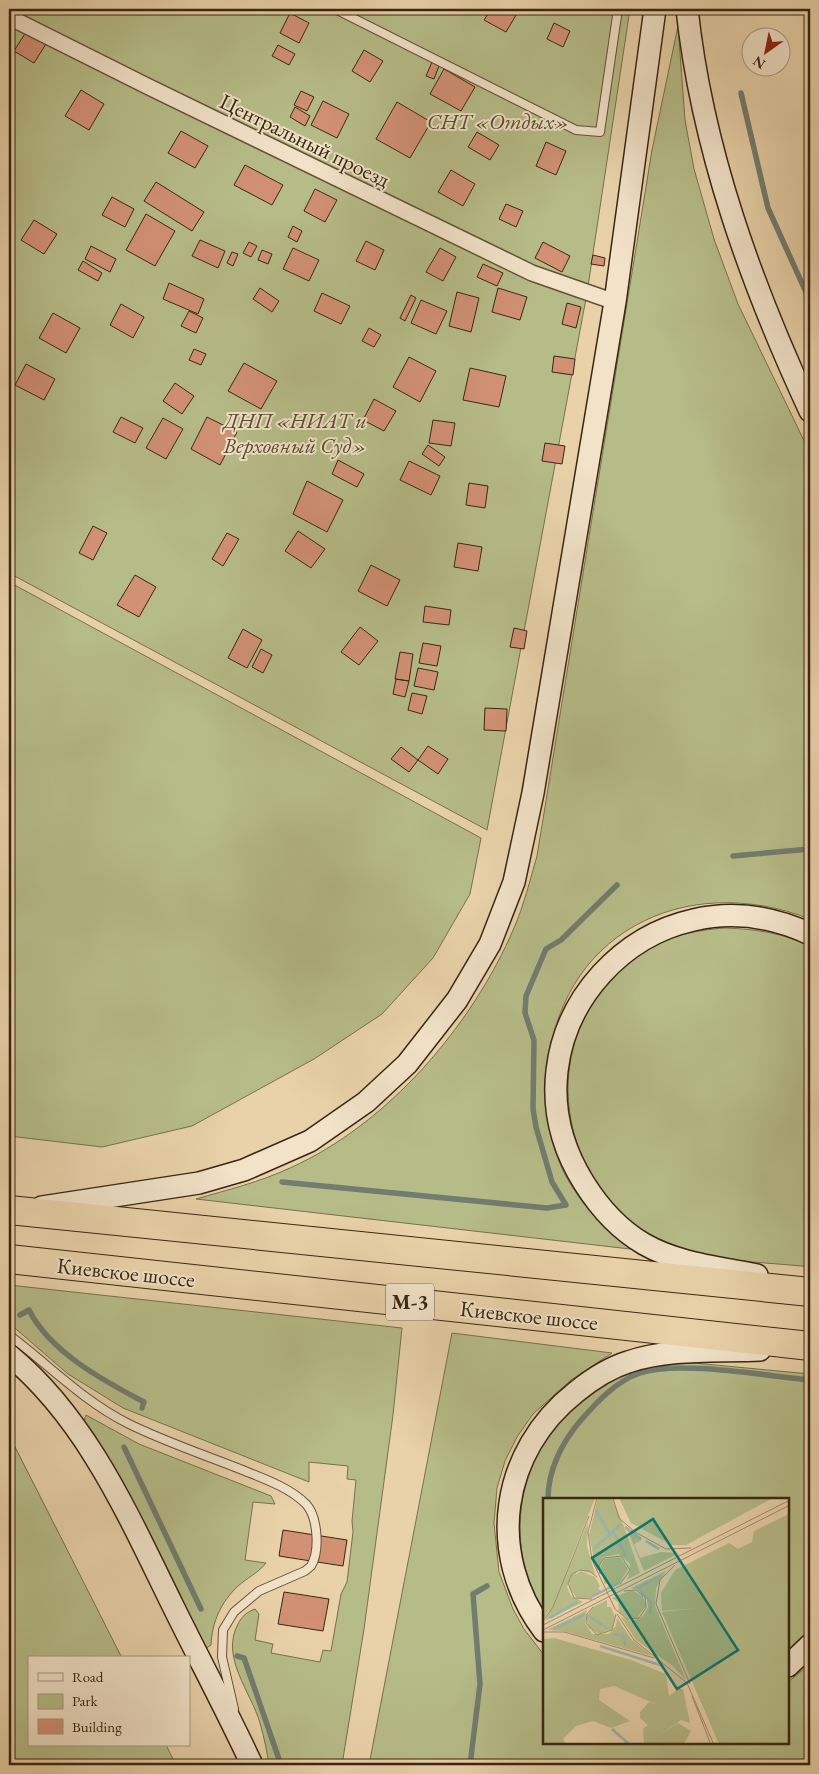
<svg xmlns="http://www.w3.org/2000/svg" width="819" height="1774" font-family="'EB Garamond',serif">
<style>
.green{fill:#b6bc88;stroke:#78714c}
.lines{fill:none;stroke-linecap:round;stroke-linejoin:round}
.stream{stroke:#737c70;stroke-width:5.5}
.building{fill:#d29175;stroke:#3a2611}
.lane-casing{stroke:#665137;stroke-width:10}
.street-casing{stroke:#665137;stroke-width:18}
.secondary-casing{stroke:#3a2611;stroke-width:24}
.highway-casing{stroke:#3a2611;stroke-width:30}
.lane{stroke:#f1e2c8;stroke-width:8}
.street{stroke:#f1e2c8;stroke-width:15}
.secondary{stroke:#f1e2c8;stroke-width:21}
.highway{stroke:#e9d2aa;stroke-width:28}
.labels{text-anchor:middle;stroke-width:4;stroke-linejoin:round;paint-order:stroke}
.shield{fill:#f1e2c8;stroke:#715e48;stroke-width:1}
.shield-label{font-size:21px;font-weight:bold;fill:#3a2611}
.park-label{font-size:22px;font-style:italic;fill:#594c2f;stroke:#f1e2c8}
.street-label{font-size:22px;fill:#3a2611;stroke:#f1e2c8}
.inset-river{fill:none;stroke:#99b6af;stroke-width:2.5}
.inset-road{fill:none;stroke:#a38d6d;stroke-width:1}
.view{fill:#0f766e;fill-opacity:0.15;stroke:#0f766e;stroke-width:2.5}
.inset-edge{fill:none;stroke:#3a2611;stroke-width:2.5}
</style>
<rect width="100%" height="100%" fill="#e9d2aa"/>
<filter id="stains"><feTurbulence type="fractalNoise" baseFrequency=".004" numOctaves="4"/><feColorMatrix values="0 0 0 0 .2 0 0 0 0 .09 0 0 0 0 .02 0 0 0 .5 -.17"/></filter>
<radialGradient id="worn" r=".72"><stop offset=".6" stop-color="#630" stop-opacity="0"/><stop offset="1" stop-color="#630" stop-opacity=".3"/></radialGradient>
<path class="green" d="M 9,9 L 630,9 L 587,293 L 487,830 L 9,573 Z
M 678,26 L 685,120 L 694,169 L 714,239 L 738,304 L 810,453 L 810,919 C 684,870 556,934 547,1076 C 545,1115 551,1155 573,1188 C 588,1212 608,1231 630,1249 L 196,1199 C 227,1190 260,1182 290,1168 C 388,1124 472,1026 514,928 C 524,905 530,880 537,856 L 652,150 Z
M 9,582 L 481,838 L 470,894 L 433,958 L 382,1014 L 314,1059 L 192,1126 L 102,1147 L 9,1136 Z
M 725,928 C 755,929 783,933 810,946 L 810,1267 C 760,1261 700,1263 655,1238 C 550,1178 536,1029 636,956 C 661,938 694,930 725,928 Z
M 9,1285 L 402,1328 L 393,1415 L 364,1629 L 342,1765 L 269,1765 C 267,1751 264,1737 260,1723 C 251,1692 220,1657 238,1624 C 242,1616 247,1612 255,1609 L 259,1614 L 255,1640 L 273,1644 L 271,1653 L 320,1662 L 323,1650 L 331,1651 L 341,1594 L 347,1582 L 353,1532 L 352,1521 L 356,1480 L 347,1479 L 348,1466 L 309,1462 L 309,1482 L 123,1408 L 68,1374 L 9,1323 Z
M 452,1333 L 612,1353 L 571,1380 L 533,1414 L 517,1437 L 505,1461 L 497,1488 L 494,1523 L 499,1572 L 513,1609 L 524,1629 L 544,1655 L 544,1743 L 788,1743 L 788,1682 L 810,1664 L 810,1765 L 369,1765 Z
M 694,1363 L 810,1374 L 810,1455 L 805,1459 L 810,1464 L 810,1631 L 788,1655 L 788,1499 L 544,1499 L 544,1613 C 490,1523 531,1410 630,1372 C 651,1365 672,1364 694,1363 Z
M 86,1415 L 139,1444 L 271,1496 L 275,1504 L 253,1502 L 245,1560 L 266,1563 C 258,1573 247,1578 238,1586 C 221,1602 212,1622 211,1645 L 205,1649 L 84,1421 Z
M 9,1435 L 122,1658 L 29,1658 L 29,1745 L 166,1745 L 176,1765 L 9,1765 Z"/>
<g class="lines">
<path class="stream" d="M 741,93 L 768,208 L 810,301
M 733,856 L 810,849
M 282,1182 L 547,1208 L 566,1205 L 552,1182 L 536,1127 L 533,1109 L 534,1040 L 525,1013 L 526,996 L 546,949 L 561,940 L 617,885
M 20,1315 L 29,1310 C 50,1352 104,1381 144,1402 L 142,1408
M 124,1447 L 201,1609
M 548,1499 C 548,1470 562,1442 581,1420 C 597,1402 616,1381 640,1373 C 680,1360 766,1376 810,1380
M 237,1656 L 244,1658 L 281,1765
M 470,1765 L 480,1684 L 473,1594 L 487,1586"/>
</g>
<path class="building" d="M 491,9 L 517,9 L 519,10 L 506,32 L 484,20 Z
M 290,13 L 309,23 L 299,43 L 280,33 Z
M 554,23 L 570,31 L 563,47 L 547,39 Z
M 26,32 L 46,44 L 34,63 L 14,51 Z
M 278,45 L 295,54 L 289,65 L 272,56 Z
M 364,50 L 383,61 L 370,82 L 352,71 Z
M 432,62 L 439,66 L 434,79 L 426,76 Z
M 444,69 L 475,87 L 461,111 L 430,94 Z
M 81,90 L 104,104 L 89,130 L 65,116 Z
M 301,91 L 314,97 L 307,111 L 294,105 Z
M 323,101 L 349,114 L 337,138 L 311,125 Z
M 397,102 L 431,122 L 410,158 L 376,139 Z
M 295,107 L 310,116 L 305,126 L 290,117 Z
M 181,131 L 208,146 L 195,168 L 168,153 Z
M 477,132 L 499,145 L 490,160 L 468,147 Z
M 546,142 L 566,151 L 556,175 L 536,166 Z
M 245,165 L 283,185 L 272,205 L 234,185 Z
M 451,170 L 475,184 L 463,206 L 438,192 Z
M 156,182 L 204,212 L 192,231 L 144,201 Z
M 315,189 L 337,200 L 325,222 L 304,211 Z
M 112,197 L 134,209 L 125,227 L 102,215 Z
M 506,204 L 523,211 L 516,227 L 499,219 Z
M 146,214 L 175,231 L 155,266 L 126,250 Z
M 34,220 L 57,234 L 44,254 L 21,240 Z
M 293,226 L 302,231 L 297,242 L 288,237 Z
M 200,240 L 225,251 L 218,268 L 192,256 Z
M 366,241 L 384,250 L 375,270 L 356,261 Z
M 249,242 L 257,246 L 251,257 L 243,253 Z
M 543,242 L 570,256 L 562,272 L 535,258 Z
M 91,246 L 116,259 L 110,272 L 85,259 Z
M 293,248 L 319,260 L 309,281 L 283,269 Z
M 440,248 L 456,257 L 443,281 L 426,272 Z
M 262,250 L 272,254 L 268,264 L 258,260 Z
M 232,252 L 238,254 L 233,266 L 227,263 Z
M 593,255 L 605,258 L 604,266 L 591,264 Z
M 83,261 L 102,273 L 98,281 L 78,270 Z
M 483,264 L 503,273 L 497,286 L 477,277 Z
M 169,283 L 204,299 L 198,314 L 163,299 Z
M 260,288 L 279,301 L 272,312 L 253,299 Z
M 498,288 L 527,297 L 520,320 L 492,312 Z
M 457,292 L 479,298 L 471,332 L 449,326 Z
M 322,293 L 350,306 L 341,324 L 314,311 Z
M 411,295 L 416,298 L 405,321 L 400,318 Z
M 421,300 L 447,311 L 436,334 L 411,323 Z
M 567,303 L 581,307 L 576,328 L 562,324 Z
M 121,304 L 144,317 L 133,338 L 110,325 Z
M 189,311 L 203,318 L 196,333 L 181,326 Z
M 53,313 L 80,328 L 66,353 L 39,338 Z
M 369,328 L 381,335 L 374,347 L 362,341 Z
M 194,349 L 206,354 L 201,365 L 189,360 Z
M 554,356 L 575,359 L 573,375 L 552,372 Z
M 409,357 L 436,371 L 420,402 L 393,387 Z
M 244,363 L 277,381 L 261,409 L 228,391 Z
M 26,364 L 55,379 L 44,400 L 15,385 Z
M 470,368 L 506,376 L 499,407 L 463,400 Z
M 175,383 L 194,396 L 182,414 L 163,401 Z
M 374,399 L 396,411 L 384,431 L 363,420 Z
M 121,417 L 143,428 L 135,443 L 113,432 Z
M 207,417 L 237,432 L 220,465 L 191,449 Z
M 163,418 L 183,429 L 166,459 L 146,448 Z
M 433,420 L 455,423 L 451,446 L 429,443 Z
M 545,443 L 565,446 L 562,464 L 542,461 Z
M 428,445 L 445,457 L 439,466 L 422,454 Z
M 338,460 L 364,474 L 357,487 L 332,474 Z
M 409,461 L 440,476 L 431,495 L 400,480 Z
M 307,481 L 343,500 L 327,532 L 293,514 Z
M 469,483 L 488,486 L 485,508 L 466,505 Z
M 93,526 L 107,533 L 93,560 L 79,553 Z
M 298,531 L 325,549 L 311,568 L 285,551 Z
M 227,533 L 239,539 L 223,566 L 212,559 Z
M 458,543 L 482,547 L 478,571 L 454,567 Z
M 371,565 L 400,580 L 387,606 L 358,591 Z
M 135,575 L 156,587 L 139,617 L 117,605 Z
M 425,606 L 451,610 L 449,625 L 423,622 Z
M 360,627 L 378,641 L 359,665 L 341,652 Z
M 514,628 L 527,631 L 524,649 L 510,647 Z
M 243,629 L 262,640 L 247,668 L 228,658 Z
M 423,643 L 441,646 L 437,666 L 419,663 Z
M 261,649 L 272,655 L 263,673 L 252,667 Z
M 400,652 L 413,654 L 409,681 L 395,679 Z
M 418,668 L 438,672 L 434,690 L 414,686 Z
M 396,679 L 409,681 L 405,697 L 393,694 Z
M 412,693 L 427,696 L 422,714 L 408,710 Z
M 485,708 L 507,709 L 506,731 L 484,730 Z
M 428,746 L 448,759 L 438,774 L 418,760 Z
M 401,747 L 418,760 L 409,772 L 391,759 Z
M 283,1530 L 347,1540 L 343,1566 L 279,1556 Z
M 284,1592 L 329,1599 L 323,1631 L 278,1624 Z"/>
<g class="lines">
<defs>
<path id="lane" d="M 335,9 L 576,130 L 600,132 L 618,9
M 9,1335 C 49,1365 82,1400 127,1423 C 163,1441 202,1454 240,1469 C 262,1478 289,1487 306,1504 C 318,1517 320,1551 311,1566 L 305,1571 L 259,1591 L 234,1612 L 223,1630 L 222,1657 L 234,1709"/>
<path id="street" d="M 9,17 L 149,87 L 532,273 L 615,302"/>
<path id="secondary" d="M 687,9 C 702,149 751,284 810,411
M 42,1207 L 199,1183 L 244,1170 L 310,1141 L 366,1102 L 407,1064 L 457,1000 L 490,944 L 514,882 L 533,793 L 615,302 L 655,9
M 757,1275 C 719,1267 679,1264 644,1244 C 620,1230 599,1207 584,1183 C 490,1034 649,858 810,934
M 9,1355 C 87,1419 129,1517 173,1606 C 199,1659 227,1711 252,1765
M 544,1631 C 485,1553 501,1451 576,1392 C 592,1379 609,1368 628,1362 C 669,1348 717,1352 760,1350
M 788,1666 L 810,1645"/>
<path id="highway" d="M 9,1210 L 810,1292
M 9,1259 L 810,1346"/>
</defs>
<use href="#lane" class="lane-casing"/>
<use href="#street" class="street-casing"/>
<use href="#secondary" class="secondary-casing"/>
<use href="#highway" class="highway-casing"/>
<use href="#lane" class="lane"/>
<use href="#street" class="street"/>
<use href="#secondary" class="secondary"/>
<use href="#highway" class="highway"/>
</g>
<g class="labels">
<rect class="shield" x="386" y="1283.5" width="48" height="37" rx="4"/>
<g class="shield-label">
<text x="410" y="1309">М-3</text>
</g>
<g class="park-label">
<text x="498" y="129">СНТ «Отдых»</text>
<text x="295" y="428">ДНП «НИАТ и<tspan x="295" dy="25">Верховный Суд»</tspan></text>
</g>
<g class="street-label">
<text transform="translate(305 140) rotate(26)" y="8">Центральный проезд</text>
<text transform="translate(126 1272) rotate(6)" y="8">Киевское шоссе</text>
<text transform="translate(529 1315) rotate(6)" y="8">Киевское шоссе</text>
</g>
</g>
<g transform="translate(543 1498)">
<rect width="246" height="246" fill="#e9d2aa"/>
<path d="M 0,0 L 52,0 L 10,107 L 0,122 ZM 55,0 L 69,0 L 80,26 L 97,75 L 85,81 L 87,66 L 76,56 L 60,59 L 55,73 L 52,67 L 46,37 ZM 76,0 L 230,0 L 143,47 L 129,47 L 88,25 ZM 246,16 L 246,246 L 176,246 L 119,114 L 155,110 L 119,113 L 118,95 L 132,72 L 186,45 L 195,51 L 209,44 L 211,33 ZM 45,24 L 44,48 L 52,76 L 35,72 L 24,89 L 28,98 L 40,104 L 2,123 ZM 83,28 L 99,42 L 91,46 L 97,60 L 118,54 L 136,55 L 101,73 ZM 77,59 L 85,71 L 76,86 L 65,91 L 66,85 L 62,86 L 57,70 L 61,61 ZM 38,73 L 52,79 L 57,88 L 55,91 L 60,94 L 48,100 L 34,100 L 26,90 L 28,79 ZM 123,73 L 113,90 L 112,108 L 143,182 L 130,168 L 93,142 L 78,119 L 89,123 L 100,118 L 105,110 L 104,100 L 98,93 L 88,90 ZM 89,92 L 100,98 L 103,108 L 94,120 L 84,120 L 76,114 L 75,104 L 69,100 ZM 64,102 L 64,109 L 68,109 L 72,119 L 69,131 L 56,136 L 46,130 L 43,119 L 50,109 ZM 44,112 L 42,125 L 49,136 L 66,136 L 73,128 L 74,120 L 88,141 L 109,158 L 20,133 L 4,132 ZM 11,140 L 88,162 L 123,176 L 126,198 L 135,191 L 140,191 L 147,225 L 138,222 L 116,237 L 135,225 L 148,233 L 141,246 L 101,246 L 100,231 L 105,227 L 97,220 L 97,214 L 106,204 L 117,208 L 71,188 L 57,191 L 56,202 L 87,223 L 68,230 L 50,223 L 33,228 L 20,241 L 23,246 L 0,246 L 0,141 Z" fill="#b6bc88"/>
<path class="inset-river" d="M 53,12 L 67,37M 82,29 L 98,41M 71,35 L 83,58M 103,43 L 116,51M 51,51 L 78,26M 48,99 L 76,85M 107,116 L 108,104 L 95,90 L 117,78M 46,118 L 66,131M 7,120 L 34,104M 11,131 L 41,117M 70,136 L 81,138 L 82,148M 57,148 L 120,168M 69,231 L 87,247"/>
<path class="inset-road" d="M 54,0 L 45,34 L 49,62 L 72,111 L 84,121 L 96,120 L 103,110 L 102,99 L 93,92 L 81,93M 70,0 L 76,20 L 92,34 L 123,51 L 148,50M 132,67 L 117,82 L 113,106 L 147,186M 57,76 L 56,68 L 61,60 L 78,58 L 87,72 L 77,86M 49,101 L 31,100 L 25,85 L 29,76 L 37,72 L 46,73 L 54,79M 50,109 L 44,116 L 43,125 L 54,137 L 69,132 L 73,116M 74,116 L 91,142 L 144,185 L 171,247M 0,123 L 10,109 L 46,18M 0,127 L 247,2M 0,132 L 247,7M 0,134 L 21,134 L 111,160M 149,198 L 168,247"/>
<path class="view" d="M 110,21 L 195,152 L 134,191 L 49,60 Z"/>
<rect width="246" height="246" class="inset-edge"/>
</g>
<rect width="819" height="1774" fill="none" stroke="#e9d2aa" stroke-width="30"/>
<rect x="10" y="10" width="799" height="1754" fill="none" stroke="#3a2611" stroke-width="2.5"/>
<rect x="15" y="15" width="789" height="1744" fill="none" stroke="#3a2611"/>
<rect x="28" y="1656" width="162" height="90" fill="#f1e2c8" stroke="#a8977f"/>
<rect x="38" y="1673" width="25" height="8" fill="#f1e2c8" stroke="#a8977f"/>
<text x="72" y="1682" font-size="15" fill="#3a2611">Road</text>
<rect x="38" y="1694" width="25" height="15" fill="#b6bc88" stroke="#a8977f"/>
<text x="72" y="1706" font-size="15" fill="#3a2611">Park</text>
<rect x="38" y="1719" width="25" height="15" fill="#d29175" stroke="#a8977f"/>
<text x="72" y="1732" font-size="15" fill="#3a2611">Building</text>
<g transform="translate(766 52) rotate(213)"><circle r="24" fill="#f1e2c8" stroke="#a8977f"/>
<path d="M0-4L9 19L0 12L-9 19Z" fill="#8f2418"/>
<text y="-8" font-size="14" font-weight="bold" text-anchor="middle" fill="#3a2611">N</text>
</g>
<rect width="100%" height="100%" filter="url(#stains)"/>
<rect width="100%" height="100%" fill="url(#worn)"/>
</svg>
